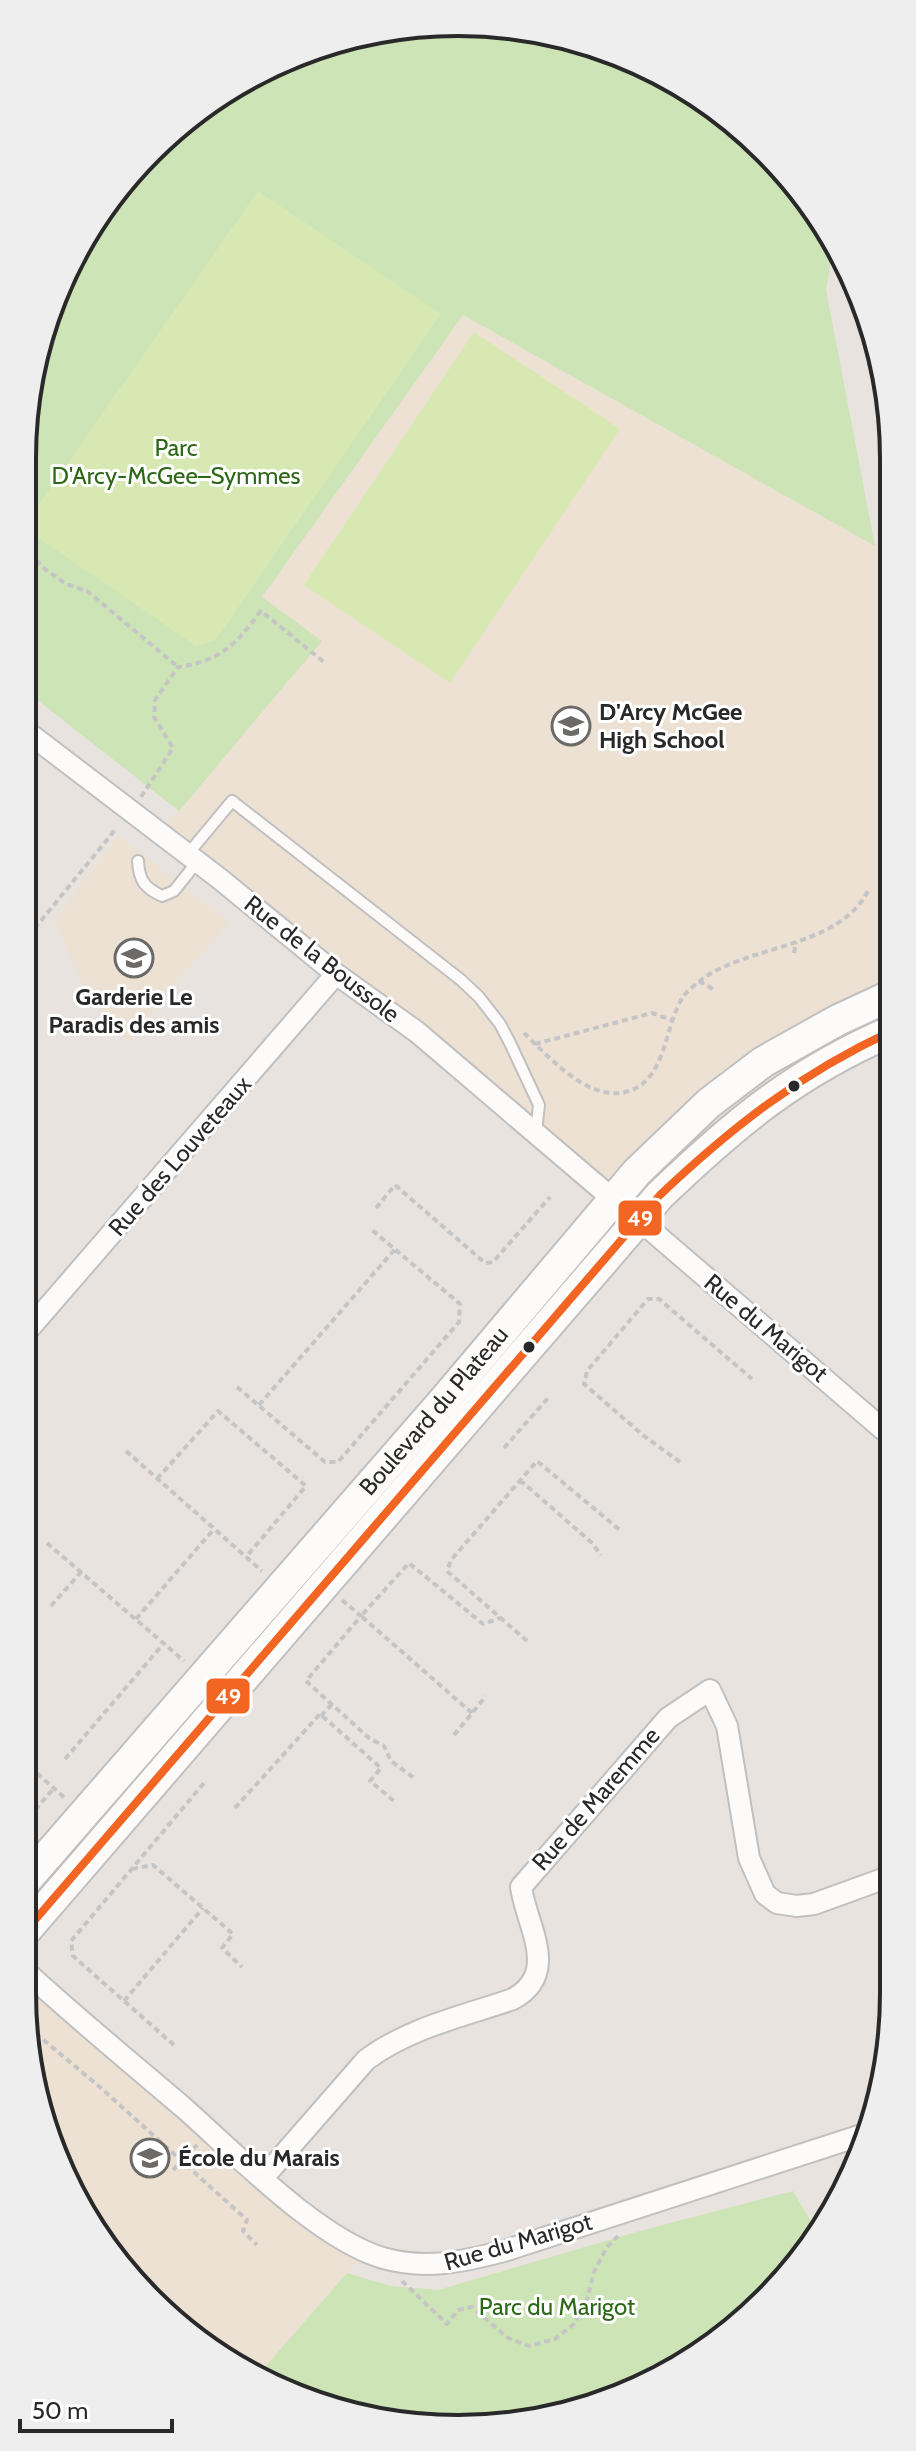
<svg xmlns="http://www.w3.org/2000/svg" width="916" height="2451" font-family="Cabin,sans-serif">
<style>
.education{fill:#ece1d2}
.green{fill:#cce4b6}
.pitch{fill:#d8e8b3}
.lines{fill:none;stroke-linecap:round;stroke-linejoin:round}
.service-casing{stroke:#c1c0c0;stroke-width:14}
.minor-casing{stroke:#c1c0c0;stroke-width:24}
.secondary-casing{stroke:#c1c0c0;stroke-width:34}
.path{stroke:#c6c5c5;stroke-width:4;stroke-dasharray:6 4;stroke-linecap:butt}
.service{stroke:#fcfbfa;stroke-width:10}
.minor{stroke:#fcfbfa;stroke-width:20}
.secondary{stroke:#fcfbfa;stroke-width:30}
.bus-1-casing{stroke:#fff;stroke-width:14}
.bus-1{stroke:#f26522;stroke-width:8}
.bus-dot{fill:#292929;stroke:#fff;stroke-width:3}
.labels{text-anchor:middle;stroke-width:6;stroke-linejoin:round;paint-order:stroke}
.park-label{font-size:24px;fill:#2d6817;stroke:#fff}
.poi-label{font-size:24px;font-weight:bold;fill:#292929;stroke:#fff;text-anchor:start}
.street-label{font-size:24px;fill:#292929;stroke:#fff}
.rim{fill:none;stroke:#292929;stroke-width:4}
.line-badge{stroke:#fff;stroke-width:3}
.badge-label{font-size:22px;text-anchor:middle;font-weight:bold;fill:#fff}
</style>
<rect width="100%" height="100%" fill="#e8e3de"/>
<path class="education" d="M 463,315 L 891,554 L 892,995 L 797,1042 L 614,1200 L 159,834 L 321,641 L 262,597 Z
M 118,835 L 229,921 L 128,1040 L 88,995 L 54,921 Z
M 22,1968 L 263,2178 L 366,2251 L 257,2376 L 240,2371 L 130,2280 L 45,2134 L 22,1993 Z"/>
<path class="green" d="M 402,26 L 571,37 L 700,95 L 785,170 L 834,243 L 826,290 L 875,546 L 463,315 L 262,597 L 322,641 L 179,811 L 22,688 L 22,458 L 37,345 L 112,192 L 240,80 Z
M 793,2191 L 817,2232 L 804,2258 L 700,2356 L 544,2421 L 401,2425 L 257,2376 L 347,2273 L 391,2286 L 438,2290 L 640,2231 Z"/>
<path class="pitch" d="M 258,191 L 441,314 L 215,641 L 196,646 L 36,536 L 32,514 Z
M 474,332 L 620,429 L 450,683 L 304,585 Z"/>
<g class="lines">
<defs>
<path id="service" d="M 187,855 L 232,801 L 461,980 L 479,997 L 500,1024 L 510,1043 L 539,1105 L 536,1132
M 138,861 C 139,881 145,888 162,896 L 174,891 L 197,862"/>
<path id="minor" d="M 889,397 L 890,405
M 22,728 L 220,879 L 336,974 L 417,1032 L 614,1200
M 638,1219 L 893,1438
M 22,1337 L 336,974
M 22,1968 C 74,2016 130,2062 184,2108 C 236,2154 318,2239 383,2258 C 425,2270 462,2262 504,2251 L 865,2134
M 263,2178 L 366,2060 C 408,2028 464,2016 513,1999 C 561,1973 526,1925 521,1887 L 668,1718 L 710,1690 L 727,1726 L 749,1858 L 765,1894 L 777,1903 L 797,1906 L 814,1904 L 894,1875"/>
<g id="secondary">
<path id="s1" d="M 22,1885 L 445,1399 L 637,1172 L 709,1103 L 763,1062 L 838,1020 L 892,995"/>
<path d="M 22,1935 L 660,1195 C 734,1124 796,1072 892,1031"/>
</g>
</defs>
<use href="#service" class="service-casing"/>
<use href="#minor" class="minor-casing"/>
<use href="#secondary" class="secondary-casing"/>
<path class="path" d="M 22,546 L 46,570 L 66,584 L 87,591 L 178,667
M 141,797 L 173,748 L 154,717 L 155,700 L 178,667 C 221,661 236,644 261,611 L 325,663
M 22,944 L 115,830
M 794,953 L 796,942
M 699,981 L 713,989
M 524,1033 C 548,1056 587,1101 625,1092 C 667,1083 664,1025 683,997 C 687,991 695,985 701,980 C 749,944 840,949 869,889
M 535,1044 L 652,1013 L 674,1021
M 376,1208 L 395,1185 L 485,1263 L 493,1262 L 550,1197
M 237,1387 L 325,1462 L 338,1462 L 459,1322 L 460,1304 L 372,1230
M 259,1405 L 396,1248
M 504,1448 L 548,1398
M 126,1451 L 262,1571
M 680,1462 L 644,1436 L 584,1384 L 587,1371 L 648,1299 L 659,1299 L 752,1379
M 157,1479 L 218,1411 L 306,1486 L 246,1557
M 520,1480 L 591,1542 L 601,1555
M 47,1543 L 184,1661
M 342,1600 L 361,1616 L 306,1681 L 369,1738 L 384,1746 L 391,1761 L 414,1778
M 51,1606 L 81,1572
M 136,1619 L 214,1529
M 527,1641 L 447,1571 L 451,1560 L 537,1461 L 621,1531
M 472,1713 L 361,1616 L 409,1563 L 483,1624 L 501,1618
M 321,1716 L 332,1704
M 454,1735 L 486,1696
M 65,1759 L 164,1643
M 22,1760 L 66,1799
M 235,1808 L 320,1714 L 381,1768 L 370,1781 L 394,1801
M 22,1825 L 54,1788
M 132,1869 L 153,1865 L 233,1934 L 222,1948 L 242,1967
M 124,2001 L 203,1908
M 28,2027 L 101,2088 L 247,2220 L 243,2231 L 257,2245
M 174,2045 L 73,1956 L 71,1941 L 204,1783
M 173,2170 L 197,2145
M 402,2281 L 447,2324 L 458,2310 L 472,2307 L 508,2338 L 529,2346 L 555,2339 L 573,2325 L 586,2303 L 594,2272 L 607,2247 L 618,2236"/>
<use href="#service" class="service"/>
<use href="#minor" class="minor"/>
<use href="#secondary" class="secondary"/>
<defs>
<path id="bus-1" d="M 22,1935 L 660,1195 C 732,1127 801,1073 892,1031"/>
</defs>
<use href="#bus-1" class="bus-1-casing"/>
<use href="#bus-1" class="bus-1"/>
</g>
<defs>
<symbol id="school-ring" viewBox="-11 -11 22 22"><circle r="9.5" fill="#fff" stroke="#6c6a68" stroke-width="1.5"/><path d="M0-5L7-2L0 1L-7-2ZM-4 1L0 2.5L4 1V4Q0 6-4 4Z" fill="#6c6a68"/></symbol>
</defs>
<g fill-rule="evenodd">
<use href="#school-ring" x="549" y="704" width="44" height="44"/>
<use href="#school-ring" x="112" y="936" width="44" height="44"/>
<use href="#school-ring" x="128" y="2136" width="44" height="44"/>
</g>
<g class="bus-dot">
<circle cx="794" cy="1086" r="7"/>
<circle cx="529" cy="1347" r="7"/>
</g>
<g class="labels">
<g class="park-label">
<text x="176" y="456">Parc<tspan x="176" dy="28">D'Arcy-McGee–Symmes</tspan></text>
<text x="557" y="2315">Parc du Marigot</text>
</g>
<g class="poi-label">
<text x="599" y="720">D'Arcy McGee<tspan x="599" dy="28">High School</tspan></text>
<text x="134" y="1005" text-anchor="middle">Garderie Le<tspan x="134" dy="28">Paradis des amis</tspan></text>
<text x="178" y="2166">École du Marais</text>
</g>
<g class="street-label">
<text transform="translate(322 959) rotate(38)" y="8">Rue de la Boussole</text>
<text transform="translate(180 1156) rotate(-49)" y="8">Rue des Louveteaux</text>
<text transform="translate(766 1328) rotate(40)" y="8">Rue du Marigot</text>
<text dy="8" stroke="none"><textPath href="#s1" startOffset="628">Boulevard du Plateau</textPath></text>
<text transform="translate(596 1799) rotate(-49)" y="8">Rue de Maremme</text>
<text transform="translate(518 2242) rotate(-16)" y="8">Rue du Marigot</text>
</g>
</g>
<path d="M0 0H916V2451H0ZM458 36H458A422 422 0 0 1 880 458V1993A422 422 0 0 1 458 2415H458A422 422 0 0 1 36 1993V458A422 422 0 0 1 458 36Z" fill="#eee" fill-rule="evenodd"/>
<path class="rim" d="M458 36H458A422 422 0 0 1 880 458V1993A422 422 0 0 1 458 2415H458A422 422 0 0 1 36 1993V458A422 422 0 0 1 458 36Z"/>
<g class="line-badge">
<rect x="617" y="1199" width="46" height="38" rx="8" fill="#f26522"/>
<rect x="205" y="1677" width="46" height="38" rx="8" fill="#f26522"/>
</g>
<g class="badge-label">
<text x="640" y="1226">49</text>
<text x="228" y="1704">49</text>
</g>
<path d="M20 2419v12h152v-12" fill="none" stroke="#292929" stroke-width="4"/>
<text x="32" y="2419" font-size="24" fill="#292929" stroke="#ffffff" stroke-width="6" paint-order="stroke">50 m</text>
</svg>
